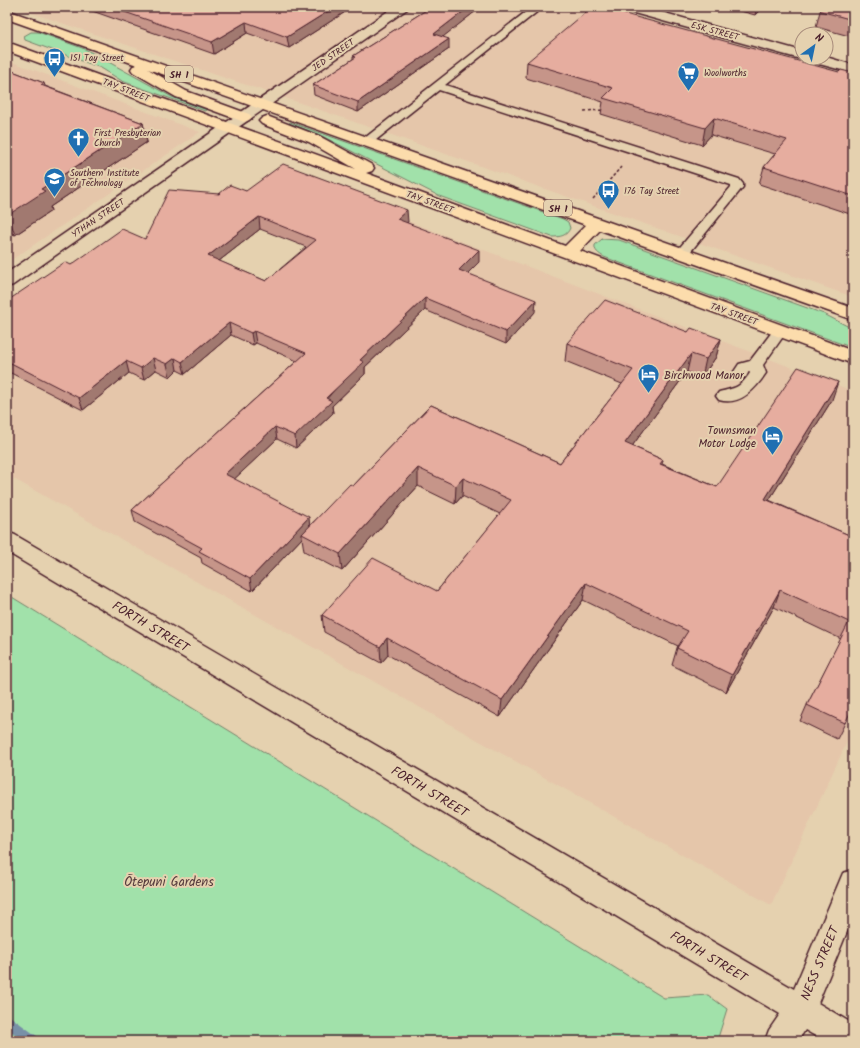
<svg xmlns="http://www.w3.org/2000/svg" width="860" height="1048" font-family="Kalam,sans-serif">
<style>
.built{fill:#e5c6aa}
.green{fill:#a1e1aa;stroke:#76806a}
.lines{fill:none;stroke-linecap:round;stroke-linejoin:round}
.stream{fill:#7890a7;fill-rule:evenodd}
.lane-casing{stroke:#4a1f2b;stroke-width:3}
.street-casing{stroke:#4a1f2b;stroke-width:3}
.highway-casing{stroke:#4a1f2b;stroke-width:3}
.path{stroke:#4a1f2b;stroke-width:1.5;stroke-dasharray:3 2;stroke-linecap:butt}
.lane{fill:#e5d1af;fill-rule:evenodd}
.street{fill:#e5d1af;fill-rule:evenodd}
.highway{fill:#fcdcac;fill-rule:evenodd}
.wall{fill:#c69589;stroke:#4a1f2b;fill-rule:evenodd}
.shaded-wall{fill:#a1796f;stroke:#4a1f2b}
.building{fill:#e6ad9f;stroke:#4a1f2b;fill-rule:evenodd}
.labels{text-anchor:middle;stroke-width:4;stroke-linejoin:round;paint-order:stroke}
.far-street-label{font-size:9px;fill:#4a1f2b;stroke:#e5d1af}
.far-poi-label{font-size:9px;fill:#4a1f2b;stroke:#e5d1af;text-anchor:start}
.shield{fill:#e5d1af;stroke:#785453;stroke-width:1}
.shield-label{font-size:10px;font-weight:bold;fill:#4a1f2b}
.poi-label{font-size:11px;fill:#4a1f2b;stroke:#e5d1af;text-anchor:start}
.near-street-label{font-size:13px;fill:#4a1f2b;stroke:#e5d1af}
.near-park-label{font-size:13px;fill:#573c3e;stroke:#e5d1af}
</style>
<rect width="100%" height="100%" fill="#e5d1af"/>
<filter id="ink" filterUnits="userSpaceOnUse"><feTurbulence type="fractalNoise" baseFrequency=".025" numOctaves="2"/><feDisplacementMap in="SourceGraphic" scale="8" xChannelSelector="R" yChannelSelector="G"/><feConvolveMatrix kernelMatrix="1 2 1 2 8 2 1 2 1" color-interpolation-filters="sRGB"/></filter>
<g filter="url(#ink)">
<path class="built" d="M 14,7 L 592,7 L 853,80 L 853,297 L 306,105 Z
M 7,60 L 200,132 L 7,263 Z
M 361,203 L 853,391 L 853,729 L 771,905 L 7,475 L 7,311 L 123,230 L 259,288 Z"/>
<path class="green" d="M 31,32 L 38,32 L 85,49 L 172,97 L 207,110 L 205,111 L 122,81 L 101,68 L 25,40 L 24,36 Z
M 290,122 L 563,219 L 568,222 L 570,228 C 567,236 560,237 552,237 L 439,196 L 320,135 L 289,123 Z
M 602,239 L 619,240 L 824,314 L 853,329 L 853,348 L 604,257 C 599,254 594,251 595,245 Z
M 7,594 L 664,998 L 708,995 L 727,1009 L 717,1041 L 7,1041 Z"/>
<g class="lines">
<path class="stream" d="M 7,1014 L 38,1037 L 40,1041 L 24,1041 L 7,1028 Z"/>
<defs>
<path id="lane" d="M 532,7 L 543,7 L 445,85 L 739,179 L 743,184 L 743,187 L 687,256 L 677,256 L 675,253 L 731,187 L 731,185 L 439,90 L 371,144 L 363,144 L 361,141 Z
M 780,326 L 785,328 L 787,331 L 763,365 L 766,373 C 755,390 740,406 719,400 L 716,396 L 719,392 C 735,388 740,388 750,373 L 749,371 L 746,377 L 741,378 L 736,377 L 733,373 L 739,364 L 750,361 L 775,328 Z"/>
<path id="street" d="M 394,7 L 410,7 L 13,285 L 7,287 L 7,273 Z
M 621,7 L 643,7 L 802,51 L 802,58 L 826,57 L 853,65 L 853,73 L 808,61 L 806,58 L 797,58 L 623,10 Z
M 7,532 L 15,535 L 794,989 L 843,873 L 853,870 L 853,917 L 818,1003 L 853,1024 L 853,1041 L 824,1041 L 805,1030 L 798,1041 L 765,1041 L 769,1030 L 780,1014 L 7,552 Z"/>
<path id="highway" d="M 7,10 L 853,308 L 853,320 L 600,230 L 580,251 L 853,351 L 853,364 L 7,51 L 7,42 L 356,169 L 309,142 L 262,124 L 259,121 L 262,118 L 267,116 L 272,118 L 319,136 L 372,165 L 374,168 L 372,171 L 366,173 L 565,246 L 586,225 L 148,69 L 186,91 L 249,114 L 252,117 L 249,120 L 244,122 L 239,120 L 176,97 L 133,72 L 131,69 L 133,66 L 137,65 L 7,19 Z"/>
</defs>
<use href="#lane" class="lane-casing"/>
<use href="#street" class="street-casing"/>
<use href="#highway" class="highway-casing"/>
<path class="path" d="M 584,111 L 605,110
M 593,199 L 621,167"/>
<use href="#lane" class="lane"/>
<use href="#street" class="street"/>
<use href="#highway" class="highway"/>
</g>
<path class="wall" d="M 81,7 L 353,7 L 289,48 L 247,33 L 214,54 Z
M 428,7 L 481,7 L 442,37 L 449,49 L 358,112 L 314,95 L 313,85 L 353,59 L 353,56 L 428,9 Z
M 726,7 L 763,7 L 755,15 Z
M 853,7 L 853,37 L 816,27 L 820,11 Z
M 527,62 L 853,73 L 853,215 L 759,184 L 764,167 L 775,154 L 711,135 L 702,145 L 601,114 L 603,102 L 526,78 Z
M 7,69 L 44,83 L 45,86 L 143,123 L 147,142 L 50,207 L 51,211 L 15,235 L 7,232 Z
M 246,191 L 408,222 L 407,223 L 479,262 L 468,273 L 535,312 L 506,344 L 425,310 L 365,367 L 365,374 L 332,406 L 333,413 L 296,448 L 277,439 L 234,479 L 310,525 L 353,486 L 431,405 L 560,463 L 622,384 L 565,361 L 567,343 L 688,332 L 721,339 L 716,357 L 702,377 L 687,372 L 632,446 L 663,460 L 662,464 L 717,487 L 832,400 L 769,500 L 849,535 L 853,530 L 845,723 L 837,739 L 800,721 L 807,705 L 841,639 L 774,607 L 726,692 L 672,665 L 677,648 L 678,646 L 583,600 L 500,717 L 388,655 L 381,663 L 324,632 L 322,615 L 437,591 L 500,514 L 462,496 L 455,504 L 418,486 L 342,571 L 304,551 L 302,538 L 252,591 L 202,563 L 201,558 L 135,522 L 132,510 L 297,361 L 256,343 L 253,345 L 231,335 L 185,374 L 177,370 L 170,377 L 156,370 L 144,380 L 129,373 L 83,410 L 7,371 L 7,301 L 71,265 L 145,239 L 219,194 ZM 260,229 L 306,247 L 266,281 L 219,261 Z"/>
<path class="shaded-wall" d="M 335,7 L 353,7 L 289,48 L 287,37 Z
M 469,7 L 481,7 L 434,44 L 434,34 Z
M 757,7 L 763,7 L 755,15 Z
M 246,22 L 247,33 L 214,54 L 212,42 Z
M 449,39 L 449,49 L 358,112 L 358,102 Z
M 714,118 L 711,135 L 702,145 L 705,128 Z
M 143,123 L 147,142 L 50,207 L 51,211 L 15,235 L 8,215 L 41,189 Z
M 407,210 L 408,222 L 397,231 L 397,219 Z
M 259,217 L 260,229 L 210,268 L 208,256 Z
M 479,250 L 479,262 L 459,282 L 459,270 Z
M 425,298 L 425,310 L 365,367 L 365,374 L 332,406 L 333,413 L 296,448 L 295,436 L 360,360 Z
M 536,300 L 535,312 L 506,344 L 506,332 Z
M 229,323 L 231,335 L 185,374 L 182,362 Z
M 254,331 L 256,343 L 253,345 L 251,333 Z
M 721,339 L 716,357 L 702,377 L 706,359 Z
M 691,354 L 687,372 L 621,461 L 625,443 Z
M 153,358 L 156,370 L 144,380 L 141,368 Z
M 175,358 L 177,370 L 170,377 L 167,364 Z
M 126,361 L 129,373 L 83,410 L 79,398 Z
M 838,382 L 832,400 L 759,516 L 765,499 Z
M 275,427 L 277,439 L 227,486 L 225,474 Z
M 418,468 L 418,486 L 342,571 L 340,554 Z
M 463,478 L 462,496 L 455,504 L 456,486 Z
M 309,517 L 310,529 L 302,534 L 302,538 L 252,591 L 250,579 Z
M 586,583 L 583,600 L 500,717 L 502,700 Z
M 780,590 L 774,607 L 726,692 L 732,675 Z
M 387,638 L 388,655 L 381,663 L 380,647 Z"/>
<path class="building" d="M 110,7 L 335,7 L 287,37 L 246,22 L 212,42 Z
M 431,7 L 469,7 L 434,34 L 449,39 L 358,102 L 313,85 L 356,57 L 353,56 Z
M 592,7 L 599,7 L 839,72 L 841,70 L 853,73 L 853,196 L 764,167 L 787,140 L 714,118 L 705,128 L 603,98 L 613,88 L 527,62 Z
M 824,7 L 853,7 L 853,20 L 820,11 Z
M 7,69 L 44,83 L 41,85 L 143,123 L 41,189 L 45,191 L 8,215 L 7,215 Z
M 283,164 L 407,210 L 397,219 L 479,250 L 459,270 L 536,300 L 506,332 L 425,298 L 360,360 L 364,362 L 326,398 L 332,401 L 295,436 L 275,427 L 225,474 L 309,517 L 250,579 L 199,551 L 202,548 L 132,510 L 306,353 L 254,331 L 251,333 L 229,323 L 182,362 L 175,358 L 167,364 L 153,358 L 141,368 L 126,361 L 79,398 L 7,361 L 7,301 L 65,262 L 71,265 L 122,229 L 145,239 L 169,190 L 219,194 L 230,185 L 246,191 ZM 259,217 L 316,240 L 266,281 L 208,256 Z
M 605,300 L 688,332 L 691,328 L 721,339 L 706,359 L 691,354 L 625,443 L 663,460 L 660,464 L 717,487 L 798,367 L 838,382 L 765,499 L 849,535 L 852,530 L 853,530 L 853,707 L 845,723 L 807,705 L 849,622 L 780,590 L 732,675 L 677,648 L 688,631 L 586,583 L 502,700 L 387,638 L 380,647 L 322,615 L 373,558 L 437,591 L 511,500 L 463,478 L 456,486 L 418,468 L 340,554 L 302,534 L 350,484 L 353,486 L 431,405 L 560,463 L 633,370 L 567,343 Z"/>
</g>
<defs>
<symbol id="bus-pin" viewBox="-11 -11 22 30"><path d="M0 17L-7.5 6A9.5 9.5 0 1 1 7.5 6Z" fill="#1f6fb2" stroke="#e5d1af"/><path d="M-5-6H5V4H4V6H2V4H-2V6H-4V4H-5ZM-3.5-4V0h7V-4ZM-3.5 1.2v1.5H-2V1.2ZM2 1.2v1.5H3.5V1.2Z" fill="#fff"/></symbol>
<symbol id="supermarket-pin" viewBox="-11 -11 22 30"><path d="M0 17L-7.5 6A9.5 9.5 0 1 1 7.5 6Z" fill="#1f6fb2" stroke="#e5d1af"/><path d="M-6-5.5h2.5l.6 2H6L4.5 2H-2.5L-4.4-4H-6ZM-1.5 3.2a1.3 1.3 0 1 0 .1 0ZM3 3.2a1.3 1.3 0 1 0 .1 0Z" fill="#fff"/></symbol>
<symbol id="church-pin" viewBox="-11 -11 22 30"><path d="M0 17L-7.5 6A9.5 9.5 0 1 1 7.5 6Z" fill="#1f6fb2" stroke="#e5d1af"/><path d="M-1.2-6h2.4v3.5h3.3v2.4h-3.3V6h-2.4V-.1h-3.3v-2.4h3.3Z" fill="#fff"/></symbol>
<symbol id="university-pin" viewBox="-11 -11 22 30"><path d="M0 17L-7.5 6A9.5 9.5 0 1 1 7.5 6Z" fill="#1f6fb2" stroke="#e5d1af"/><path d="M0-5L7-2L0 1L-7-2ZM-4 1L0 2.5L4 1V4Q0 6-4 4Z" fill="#fff"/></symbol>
<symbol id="hotel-pin" viewBox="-11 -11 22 30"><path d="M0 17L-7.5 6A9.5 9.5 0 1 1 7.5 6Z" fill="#1f6fb2" stroke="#e5d1af"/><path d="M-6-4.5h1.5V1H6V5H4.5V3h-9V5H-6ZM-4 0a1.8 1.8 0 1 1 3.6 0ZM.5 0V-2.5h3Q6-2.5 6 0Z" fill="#fff"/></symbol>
</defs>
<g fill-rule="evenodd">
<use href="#bus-pin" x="42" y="46" width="25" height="34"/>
<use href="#supermarket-pin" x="676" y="60" width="25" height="34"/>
<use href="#church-pin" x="66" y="126" width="25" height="34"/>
<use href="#university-pin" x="42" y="166" width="25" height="34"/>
<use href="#bus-pin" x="596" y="178" width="25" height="34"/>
<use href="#hotel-pin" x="636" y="362" width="25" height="34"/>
<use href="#hotel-pin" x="760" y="424" width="25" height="34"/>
</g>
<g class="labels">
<g class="far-street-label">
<text transform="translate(715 31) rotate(15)" y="3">ESK STREET</text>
<text transform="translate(333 55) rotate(-35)" y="3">JED STREET</text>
<text transform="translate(126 90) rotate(21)" y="3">TAY STREET</text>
<text transform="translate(430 202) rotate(20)" y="3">TAY STREET</text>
<text transform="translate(98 218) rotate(-34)" y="3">YTHAN STREET</text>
<text transform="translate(734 314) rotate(20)" y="3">TAY STREET</text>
</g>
<g class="far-poi-label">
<text x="70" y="61">151 Tay Street</text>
<text x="704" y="76">Woolworths</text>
<text x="94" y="136">First Presbyterian<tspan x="94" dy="10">Church</tspan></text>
<text x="70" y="176">Southern Institute<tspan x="70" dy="10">of Technology</tspan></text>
<text x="624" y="194">176 Tay Street</text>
</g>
<g class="shield">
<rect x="165" y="66" width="28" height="16" rx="3"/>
<rect x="544" y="200" width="28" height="16" rx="3"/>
</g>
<g class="shield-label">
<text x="179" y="78">SH 1</text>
<text x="558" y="212">SH 1</text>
</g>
<g class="poi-label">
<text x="664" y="379">Birchwood Manor</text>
<text x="756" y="434" text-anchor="end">Townsman<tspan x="756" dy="13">Motor Lodge</tspan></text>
</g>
<g class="near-street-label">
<text transform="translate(151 626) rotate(31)" y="5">FORTH STREET</text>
<text transform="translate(430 791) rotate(31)" y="5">FORTH STREET</text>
<text transform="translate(709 956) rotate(31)" y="5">FORTH STREET</text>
<text transform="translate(819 963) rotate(-67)" y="5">NESS STREET</text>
</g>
<g class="near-park-label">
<text x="169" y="886">Ōtepuni Gardens</text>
</g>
</g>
<rect width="860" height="1048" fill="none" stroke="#e5d1af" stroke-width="24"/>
<rect x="12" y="12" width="836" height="1024" fill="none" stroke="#4a1f2b" stroke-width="1.5" filter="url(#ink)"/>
<g transform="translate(814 46) rotate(33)"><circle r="19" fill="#e5d1af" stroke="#a78a7a"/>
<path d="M0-3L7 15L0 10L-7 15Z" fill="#1f6fb2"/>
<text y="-6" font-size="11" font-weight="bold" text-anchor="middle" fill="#4a1f2b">N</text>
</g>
</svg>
